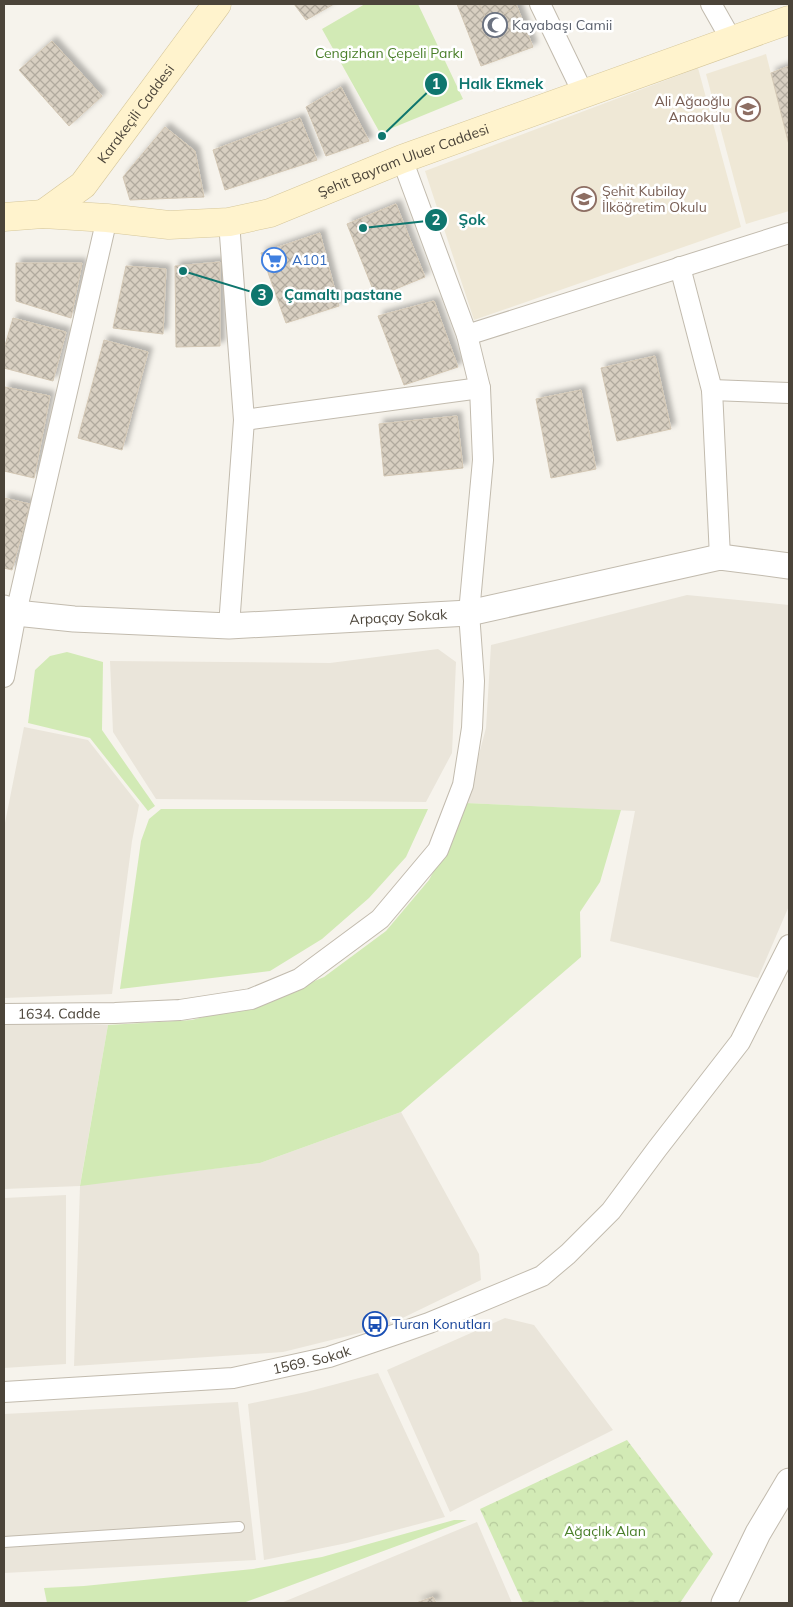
<svg xmlns="http://www.w3.org/2000/svg" width="793" height="1607" font-family="Mulish,sans-serif">
<style>
.residential{fill:#eae5da}
.education{fill:#efe8d6}
.forest{fill:url(#forest-crowns)}
.park{fill:#d2eab5}
.building{fill:url(#building-cross-hatch);stroke:#d3c7b4;filter:url(#shadow)}
.lines{fill:none;stroke-linecap:round;stroke-linejoin:round}
.service-casing{stroke:#c2bbae;stroke-width:12}
.minor-casing{stroke:#c2bbae;stroke-width:22}
.tertiary-casing{stroke:#c2bbae;stroke-width:27}
.secondary-casing{stroke:#d6c79b;stroke-width:29}
.service{stroke:#fff;stroke-width:10}
.minor{stroke:#fff;stroke-width:20}
.tertiary{stroke:#fff;stroke-width:25}
.secondary{stroke:#fff3cd;stroke-width:28}
.labels{text-anchor:middle;stroke-width:5;stroke-linejoin:round;paint-order:stroke}
.worship-label{font-size:14px;fill:#5b616d;stroke:#fff;text-anchor:start}
.park-label{font-size:14px;fill:#4a7f2a;stroke:#fff}
.education-label{font-size:14px;fill:#785e54;stroke:#fff;text-anchor:end}
.street-label{font-size:14px;fill:#4b4439;stroke:#fff}
.shop-label{font-size:14px;fill:#366cbe;stroke:#fff;text-anchor:start}
.transit-label{font-size:14px;fill:#164399;stroke:#fff;text-anchor:start}
.leader{fill:none;stroke:#0f766e;stroke-width:2}
.callout-dot{fill:#0f766e;stroke:#fff;stroke-width:2}
.mark-label{font-size:15px;text-anchor:middle;font-weight:bold;fill:#fff}
.callout-label{font-size:15px;text-anchor:middle;font-weight:bold;fill:#0f766e;stroke:#fff;stroke-width:5;stroke-linejoin:round;paint-order:stroke}
</style>
<defs>
<pattern id="forest-crowns" width="20" height="18" patternUnits="userSpaceOnUse" patternTransform="scale(1.25)"><rect width="20" height="18" fill="#d2eab5"/><path d="M2 6a3 3 0 1 1 6 0M12 15a3 3 0 1 1 6 0" fill="none" stroke="#b6ca9c"/></pattern>
<pattern id="building-cross-hatch" width="8" height="8" patternUnits="userSpaceOnUse" patternTransform="scale(1.25)"><rect width="8" height="8" fill="#d8cfc1"/><path d="M0 0l8 8M0 8l8-8" fill="none" stroke="#b1aa9e"/></pattern>
<filter id="shadow"><feDropShadow dx="4.5" dy="-4.5" stdDeviation="2.5" flood-color="#0004"/></filter>
</defs>
<rect width="100%" height="100%" fill="#f6f3ec"/>
<path class="residential" d="M 687,595 L 789,605 L 789,906 L 758,978 L 610,941 L 635,811 L 466,803 L 486,728 L 491,645 Z
M 438,649 L 456,662 L 452,753 L 426,802 L 156,799 L 113,732 L 110,661 L 330,663 Z
M 24,727 L 88,740 L 139,805 L 132,841 L 112,994 L 4,998 L 4,828 Z
M 4,1024 L 108,1025 L 80,1185 L 260,1163 L 401,1112 L 479,1254 L 481,1280 L 384,1327 L 283,1352 L 74,1366 L 80,1186 L 4,1189 Z
M 66,1195 L 66,1364 L 4,1368 L 4,1198 Z
M 505,1318 L 534,1325 L 613,1430 L 450,1512 L 387,1370 Z
M 378,1373 L 445,1517 L 347,1543 L 264,1560 L 248,1404 L 306,1392 Z
M 238,1402 L 256,1560 L 4,1573 L 4,1414 Z
M 477,1522 L 512,1603 L 281,1603 Z"/>
<path class="education" d="M 766,54 L 789,144 L 789,211 L 746,224 L 706,74 Z
M 698,68 L 741,227 L 474,320 L 425,171 Z"/>
<path class="forest" d="M 627,1440 L 713,1554 L 680,1603 L 523,1603 L 480,1509 Z"/>
<path class="park" d="M 365,4 L 418,4 L 463,99 L 380,133 L 322,29 Z
M 67,652 L 103,662 L 102,730 L 155,806 L 148,811 L 90,738 L 28,723 L 35,670 L 50,656 Z
M 466,803 L 621,810 L 600,882 L 580,912 L 581,957 L 401,1112 L 260,1163 L 80,1186 L 108,1025 L 192,1020 L 272,999 L 324,977 L 386,931 L 429,880 L 453,835 Z
M 161,809 L 428,809 L 406,857 L 369,898 L 322,939 L 270,971 L 120,989 L 141,841 L 149,819 Z
M 454,1520 L 467,1520 L 243,1603 L 47,1603 L 44,1588 L 84,1586 L 253,1569 L 322,1557 Z"/>
<path class="building" d="M 294,4 L 334,4 L 306,20 Z
M 457,4 L 516,4 L 533,47 L 481,66 Z
M 479,4 L 513,4 L 515,8 L 488,22 Z
M 52,41 L 102,96 L 69,126 L 19,70 Z
M 789,66 L 789,145 L 771,73 Z
M 341,87 L 369,141 L 326,156 L 306,107 Z
M 300,118 L 317,160 L 225,190 L 213,150 Z
M 165,127 L 195,151 L 204,197 L 130,200 L 123,177 Z
M 396,204 L 425,277 L 376,297 L 347,224 Z
M 320,233 L 339,306 L 286,323 L 261,253 Z
M 220,262 L 220,346 L 176,347 L 175,266 Z
M 16,263 L 82,263 L 71,318 L 16,301 Z
M 126,266 L 166,269 L 163,334 L 113,328 Z
M 434,301 L 458,367 L 404,385 L 378,316 Z
M 13,318 L 66,332 L 53,381 L 4,368 L 4,349 Z
M 104,340 L 148,352 L 122,450 L 78,438 Z
M 655,356 L 671,429 L 617,441 L 601,368 Z
M 5,387 L 50,396 L 34,478 L 4,471 L 4,394 Z
M 581,390 L 596,469 L 551,478 L 536,399 Z
M 457,416 L 463,468 L 384,476 L 379,424 Z
M 4,498 L 30,504 L 12,570 L 4,568 Z
M 433,1597 L 436,1603 L 416,1603 Z"/>
<g class="lines">
<defs>
<path id="service" d="M 4,1542 L 239,1527"/>
<g id="minor">
<path d="M 540,4 L 584,95"/>
<path d="M 711,4 L 732,41"/>
<path d="M 229,222 L 244,420 L 229,626"/>
<path d="M 680,267 L 712,390 L 720,557"/>
<path d="M 467,335 L 789,233"/>
<path d="M 712,390 L 789,393"/>
<path d="M 244,420 L 480,388"/>
<path d="M 4,677 L 16,613 L 107,218"/>
<path id="s1" d="M 4,1014 L 115,1013 L 180,1010 L 251,999 L 299,979 L 380,919 L 438,850 L 463,785 L 472,728 L 474,681 L 469,613 L 483,460 L 480,388 L 467,335 L 402,159"/>
<path id="s2" d="M 4,1392 L 233,1378 L 329,1357 L 429,1323 L 542,1276 L 568,1254 L 611,1211 L 657,1149 L 740,1042 L 789,945"/>
</g>
<g id="tertiary">
<path id="s3" d="M 4,608 L 16,613 L 74,619 L 229,626 L 469,613 L 720,557 L 789,566"/>
<path d="M 724,1603 L 758,1533 L 789,1481"/>
</g>
<g id="secondary">
<path id="s4" d="M 43,214 L 83,185 L 217,4"/>
<path id="s5" d="M 4,217 L 43,214 L 107,218 L 169,225 L 229,222 L 270,213 L 402,159 L 789,20"/>
</g>
</defs>
<use href="#service" class="service-casing"/>
<use href="#minor" class="minor-casing"/>
<use href="#tertiary" class="tertiary-casing"/>
<use href="#secondary" class="secondary-casing"/>
<use href="#service" class="service"/>
<use href="#minor" class="minor"/>
<use href="#tertiary" class="tertiary"/>
<use href="#secondary" class="secondary"/>
</g>
<defs>
<symbol id="mosque-ring" viewBox="-11 -11 22 22"><circle r="9.5" fill="#fff" stroke="#6b7280" stroke-width="1.5"/><path d="M3.5-4.9A6 6 0 1 0 3.5 4.9A5 5 0 1 1 3.5-4.9Z" fill="#6b7280"/></symbol>
<symbol id="school-ring" viewBox="-11 -11 22 22"><circle r="9.5" fill="#fff" stroke="#8d6e63" stroke-width="1.5"/><path d="M0-5L7-2L0 1L-7-2ZM-4 1L0 2.5L4 1V4Q0 6-4 4Z" fill="#8d6e63"/></symbol>
<symbol id="supermarket-ring" viewBox="-11 -11 22 22"><circle r="9.5" fill="#fff" stroke="#3f7fe0" stroke-width="1.5"/><path d="M-6-5.5h2.5l.6 2H6L4.5 2H-2.5L-4.4-4H-6ZM-1.5 3.2a1.3 1.3 0 1 0 .1 0ZM3 3.2a1.3 1.3 0 1 0 .1 0Z" fill="#3f7fe0"/></symbol>
<symbol id="bus-ring" viewBox="-11 -11 22 22"><circle r="9.5" fill="#fff" stroke="#1a4fb4" stroke-width="1.5"/><path d="M-5-6H5V4H4V6H2V4H-2V6H-4V4H-5ZM-3.5-4V0h7V-4ZM-3.5 1.2v1.5H-2V1.2ZM2 1.2v1.5H3.5V1.2Z" fill="#1a4fb4"/></symbol>
</defs>
<g fill-rule="evenodd">
<use href="#mosque-ring" x="481" y="11" width="28" height="28"/>
<use href="#school-ring" x="734" y="95" width="28" height="28"/>
<use href="#school-ring" x="570" y="185" width="28" height="28"/>
<use href="#supermarket-ring" x="260" y="246" width="28" height="28"/>
<use href="#bus-ring" x="361" y="1310" width="28" height="28"/>
</g>
<g class="labels">
<g class="worship-label">
<text x="512" y="30">Kayabaşı Camii</text>
</g>
<g class="park-label">
<text x="389" y="58">Cengizhan Çepeli Parkı</text>
<text x="605" y="1536">Ağaçlık Alan</text>
</g>
<g class="education-label">
<text x="730" y="106">Ali Ağaoğlu<tspan x="730" dy="16">Anaokulu</tspan></text>
<text x="602" y="196" text-anchor="start">Şehit Kubilay<tspan x="602" dy="16">İlköğretim Okulu</tspan></text>
</g>
<g class="street-label">
<text dy="5" stroke="none"><textPath href="#s4" startOffset="138">Karakeçili Caddesi</textPath></text>
<text dy="5" stroke="none"><textPath href="#s5" startOffset="411">Şehit Bayram Uluer Caddesi</textPath></text>
<text dy="5" stroke="none"><textPath href="#s3" startOffset="396">Arpaçay Sokak</textPath></text>
<text dy="5" stroke="none"><textPath href="#s1" startOffset="55">1634. Cadde</textPath></text>
<text dy="5" stroke="none"><textPath href="#s2" startOffset="310">1569. Sokak</textPath></text>
</g>
<g class="shop-label">
<text x="292" y="265">A101</text>
</g>
<g class="transit-label">
<text x="392" y="1329">Turan Konutları</text>
</g>
</g>
<path class="leader" d="M382 136L436 84M363 228L436 220M183 271L262 295"/>
<g class="callout-dot">
<circle cx="382" cy="136" r="5"/>
<circle cx="363" cy="228" r="5"/>
<circle cx="183" cy="271" r="5"/>
<circle cx="436" cy="84" r="12"/>
<circle cx="436" cy="220" r="12"/>
<circle cx="262" cy="295" r="12"/>
</g>
<g class="mark-label">
<text x="436" y="89">1</text>
<text x="436" y="225">2</text>
<text x="262" y="300">3</text>
</g>
<g class="callout-label">
<text x="501" y="89">Halk Ekmek</text>
<text x="472" y="225">Şok</text>
<text x="343" y="300">Çamaltı pastane</text>
</g>
<rect width="793" height="1607" fill="none" stroke="#4b4439" stroke-width="10"/>
</svg>
